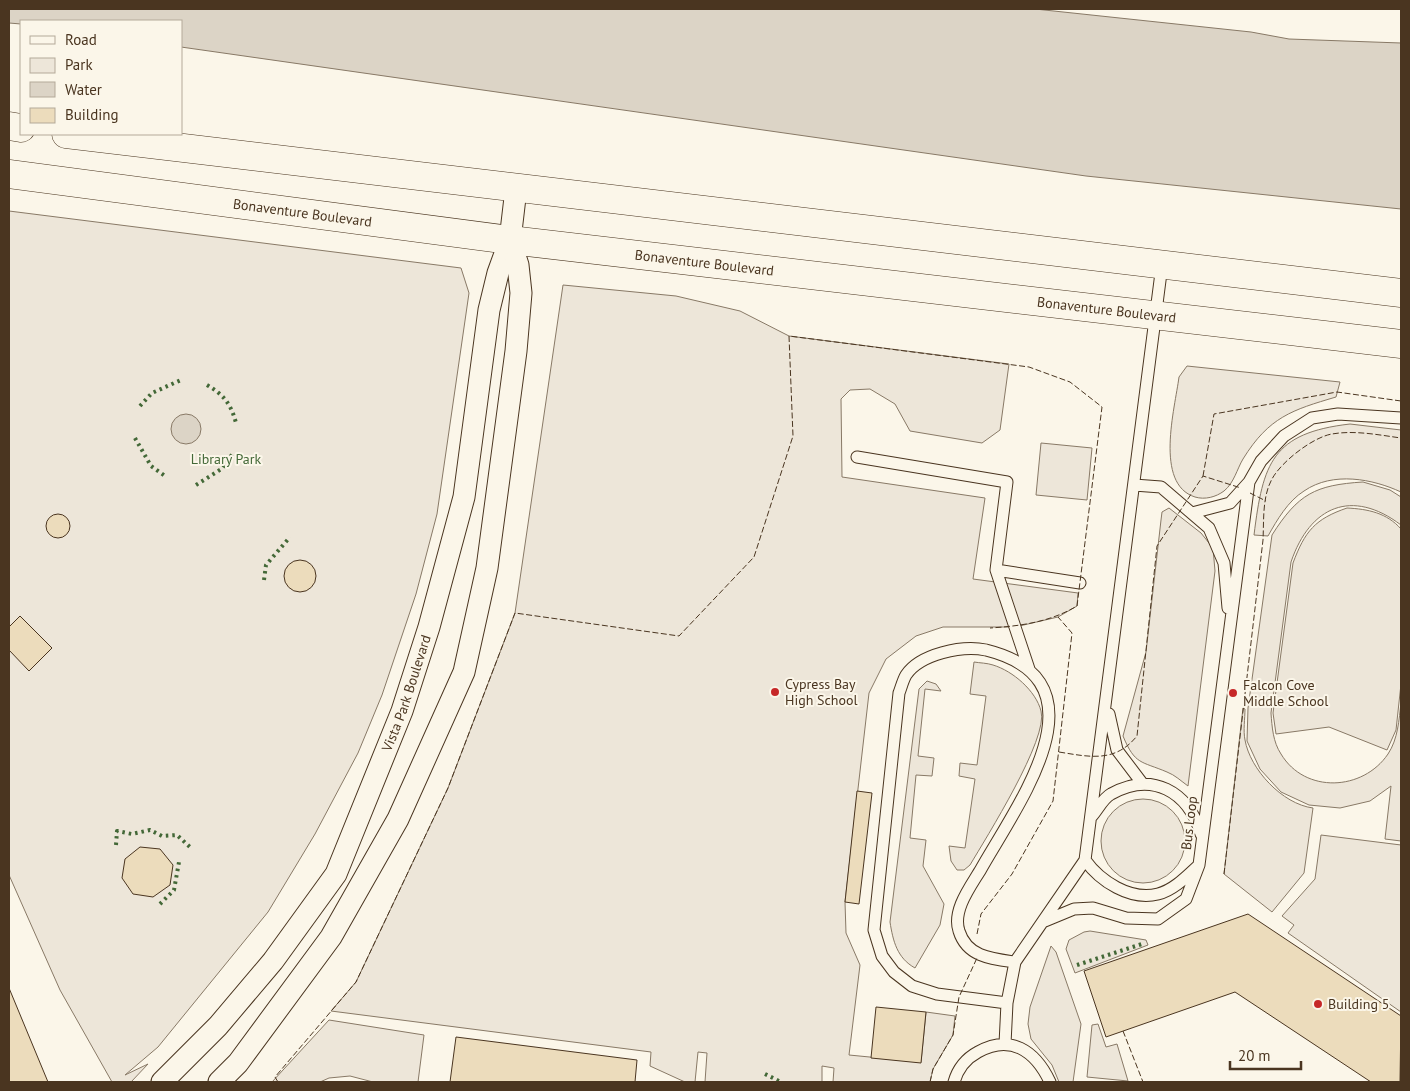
<svg xmlns="http://www.w3.org/2000/svg" width="1410" height="1091" font-family="'PT Sans',sans-serif">
<style>
.green{fill:#ede6d9;stroke:#887966}
.water{fill:#dcd4c6;stroke:#887966}
.building{fill:#ecdcbc;stroke:#4a3520}
.lines{fill:none;stroke-linecap:round;stroke-linejoin:round}
.service-casing{stroke:#4a3520;stroke-width:13}
.minor-casing{stroke:#4a3520;stroke-width:23}
.secondary-casing{stroke:#4a3520;stroke-width:29}
.service{stroke:#fbf6e9;stroke-width:11}
.minor{stroke:#fbf6e9;stroke-width:21}
.secondary{stroke:#fbf6e9;stroke-width:28}
.hedge{stroke:#436837;stroke-width:4;stroke-dasharray:2.5 4;stroke-linecap:butt}
.fence{stroke:#4a3520;stroke-width:1;stroke-dasharray:6 2.5;stroke-linecap:butt}
.poi-dot{fill:#c62828;stroke:#fbf6e9;stroke-width:2}
.labels{text-anchor:middle;stroke-width:4;stroke-linejoin:round;paint-order:stroke}
.street-label{font-size:14px;fill:#4a3520;stroke:#fbf6e9}
.park-label{font-size:14px;fill:#436837;stroke:#fbf6e9}
.poi-label{font-size:14px;fill:#4a3520;stroke:#fbf6e9;text-anchor:start}
</style>
<rect width="100%" height="100%" fill="#fbf6e9"/>
<path class="green" d="M 9,211 L 461,268 L 469,293 L 437,514 L 416,594 L 382,695 L 358,753 L 315,834 L 268,912 L 158,1047 L 125,1075 L 148,1064 L 131,1082 L 112,1082 L 60,990 L 9,875 Z
M 563,285 L 676,296 L 740,311 L 789,336 L 1009,364 L 1000,430 L 982,443 L 910,431 L 895,404 L 870,389 L 850,390 L 841,399 L 842,477 L 985,498 L 973,579 L 1078,593 L 1077,606 L 1058,617 L 1015,627 L 943,627 L 916,636 L 886,659 L 869,693 L 845,902 L 846,933 L 860,965 L 849,1055 L 921,1062 L 926,1012 L 955,1016 L 953,1035 L 933,1069 L 930,1082 L 833,1082 L 834,1068 L 822,1066 L 822,1082 L 705,1082 L 707,1053 L 698,1052 L 695,1082 L 685,1082 L 650,1066 L 651,1052 L 331,1011 L 356,982 L 448,788 L 515,613 Z
M 1187,366 L 1340,382 L 1336,397 C 1292,410 1269,417 1243,459 C 1237,469 1234,483 1224,491 C 1216,497 1205,500 1195,497 C 1154,484 1175,408 1179,377 Z
M 1350,424 L 1401,430 L 1401,492 C 1373,479 1333,471 1304,491 C 1288,501 1277,520 1268,536 L 1254,535 C 1263,463 1272,433 1350,424 Z
M 1041,443 L 1092,448 L 1087,500 L 1036,495 Z
M 1363,482 L 1390,490 L 1401,497 L 1401,525 C 1352,488 1310,506 1291,562 L 1271,713 C 1272,727 1273,742 1281,754 C 1305,794 1363,791 1388,754 C 1398,739 1399,720 1401,702 L 1401,841 L 1385,839 L 1391,786 L 1370,801 L 1340,808 L 1309,805 L 1281,792 L 1260,769 L 1247,741 L 1248,708 L 1272,535 C 1298,494 1315,485 1363,482 Z
M 1169,508 L 1201,533 L 1213,548 L 1215,571 L 1188,786 C 1181,781 1175,775 1167,772 C 1141,761 1135,765 1123,736 L 1146,652 L 1161,520 L 1162,512 Z
M 1347,508 C 1368,509 1387,513 1401,529 L 1401,684 L 1396,730 L 1387,750 L 1329,727 L 1276,734 L 1273,713 L 1293,563 C 1305,531 1315,519 1347,508 Z
M 974,662 C 980,663 987,663 993,665 C 1013,671 1036,691 1041,711 C 1049,738 986,838 970,865 L 964,870 L 957,870 L 951,861 L 949,846 L 965,848 L 975,779 L 959,776 L 960,763 L 977,765 L 986,696 L 970,694 Z
M 927,681 L 936,684 L 941,691 L 925,689 L 918,756 L 934,758 L 932,776 L 916,775 L 910,838 L 926,840 L 923,866 L 944,904 L 940,925 L 915,968 C 897,958 893,941 890,922 L 919,689 Z
M 1243,708 L 1245,709 C 1245,719 1243,730 1245,740 C 1250,769 1282,804 1313,808 L 1304,873 L 1272,912 L 1224,874 Z
M1101 841a42 42 0 1 1 84 0a42 42 0 1 1-84 0Z
M 1321,835 L 1401,845 L 1401,1012 L 1288,933 L 1294,925 L 1282,916 L 1315,879 Z
M 1090,931 L 1146,940 L 1148,945 L 1075,973 L 1066,949 L 1069,940 L 1084,932 Z
M 1051,946 L 1056,952 L 1081,1024 L 1073,1082 L 1059,1082 L 1052,1065 L 1031,1039 L 1028,1024 L 1030,1007 Z
M 329,1020 L 424,1035 L 418,1082 L 373,1082 L 350,1076 L 329,1078 L 320,1082 L 272,1082 Z
M 1098,1024 L 1106,1047 L 1117,1044 L 1128,1081 L 1087,1077 L 1092,1025 Z"/>
<path class="water" d="M 9,9 L 1035,9 L 1251,32 L 1289,39 L 1401,43 L 1401,209 L 1086,176 L 181,47 L 181,21 L 21,21 L 21,24 L 9,23 Z
M171 429a15 15 0 1 1 30 0a15 15 0 1 1-30 0Z"/>
<path class="building" d="M46 526a12 12 0 1 1 24 0a12 12 0 1 1-24 0Z
M284 576a16 16 0 1 1 32 0a16 16 0 1 1-32 0Z
M 20,616 L 52,648 L 29,671 L 9,650 L 9,627 Z
M 857,791 L 872,793 L 859,904 L 845,902 Z
M 140,847 L 160,849 L 173,865 L 170,885 L 153,897 L 133,894 L 122,878 L 125,859 Z
M 1248,914 L 1401,1016 L 1400,1082 L 1371,1082 L 1235,992 L 1106,1037 L 1084,971 Z
M 9,988 L 48,1082 L 9,1082 Z
M 876,1007 L 926,1012 L 921,1063 L 871,1058 Z
M 456,1037 L 637,1060 L 635,1082 L 450,1082 Z"/>
<g class="lines">
<defs>
<path id="service" d="M 1162,265 L 1085,860 C 1100,881 1130,901 1158,894 C 1174,890 1187,876 1199,865
M 857,457 L 1007,482 L 996,570 L 1080,583
M 1134,485 L 1161,487 L 1209,528 L 1224,563 L 1228,608
M 1192,513 L 1230,503 L 1249,482 L 1261,461 L 1284,436 L 1312,418 L 1338,414 L 1401,418
M 996,570 L 1029,669
M 1109,714 L 1117,750 L 1142,783
M 1091,817 C 1097,811 1103,798 1111,794 C 1152,771 1188,791 1201,834
M 1045,921 L 1074,909 L 1093,908 L 1126,918 L 1158,919 L 1186,899 L 1199,865 L 1249,482
M 1007,1003 L 937,994 L 912,986 L 894,972 L 882,956 L 874,930 L 899,693 C 901,688 903,680 906,675 C 920,654 962,645 986,650 C 1110,681 1019,802 981,869 C 971,886 952,910 959,931 C 967,957 992,959 1015,962
M 1005,1044 L 1007,1003 L 1015,962 L 1085,860
M 954,1082 C 958,1068 965,1059 978,1052 C 1010,1034 1035,1050 1050,1082"/>
<g id="minor">
<path id="s1" d="M 162,1082 L 218,1026 L 273,961 L 336,874 L 402,711 L 429,627 L 464,497 L 489,310 L 498,273 L 510,240 L 516,189"/>
<path d="M 219,1082 L 238,1063 L 331,937 L 398,819 L 464,672 L 487,568 L 516,351 L 521,293 L 518,265 L 510,240"/>
</g>
<g id="secondary">
<path d="M 9,126 L 21,128"/>
<path d="M 66,134 L 1401,293"/>
<path id="s2" d="M 9,174 L 510,240 L 1401,344"/>
</g>
</defs>
<use href="#service" class="service-casing"/>
<use href="#minor" class="minor-casing"/>
<use href="#secondary" class="secondary-casing"/>
<use href="#service" class="service"/>
<use href="#minor" class="minor"/>
<use href="#secondary" class="secondary"/>
<path class="hedge" d="M 207,385 C 224,395 231,404 236,423
M 140,406 L 152,393 L 181,380
M 135,438 L 151,466 L 165,476
M 196,485 L 223,468 L 233,453
M 264,580 L 266,565 L 290,537
M 116,845 L 117,831 L 132,834 L 150,830 L 162,836 L 177,835 L 192,849
M 160,904 L 174,890 L 179,862
M 1077,965 L 1142,944
M 765,1074 L 781,1082"/>
<path class="fence" d="M 1203,476 L 1214,414 L 1337,392 L 1401,401
M 1250,493 L 1266,501
M 1059,752 C 1090,757 1115,763 1137,736 L 1157,546 L 1203,476 L 1241,488
M 1224,874 L 1263,540 C 1264,521 1262,497 1272,479 C 1281,462 1313,437 1332,434 C 1355,430 1379,435 1401,438
M 977,934 L 981,914 L 1012,874 L 1053,801 L 1072,633 L 1058,617
M 1123,1031 L 1143,1082
M 278,1082 L 275,1077 L 356,982 L 448,788 L 515,613 L 679,636 L 754,557 L 793,436 L 789,336 L 1029,367 L 1070,382 L 1102,407 L 1077,606 C 1050,622 1021,626 990,628
M 930,1082 L 933,1069 L 953,1035 L 959,997 L 977,958"/>
</g>
<g class="poi-dot">
<circle cx="775" cy="692" r="5"/>
<circle cx="1233" cy="693" r="5"/>
<circle cx="1318" cy="1004" r="5"/>
</g>
<g class="labels">
<g class="street-label">
<text dy="5" stroke="none"><textPath href="#s2" startOffset="296">Bonaventure Boulevard</textPath></text>
<text dy="5" stroke="none"><textPath href="#s2" startOffset="701">Bonaventure Boulevard</textPath></text>
<text dy="5" stroke="none"><textPath href="#s2" startOffset="1106">Bonaventure Boulevard</textPath></text>
<text dy="5" stroke="none"><textPath href="#s1" startOffset="466">Vista Park Boulevard</textPath></text>
<text transform="translate(1189 823) rotate(-83)" y="5">Bus Loop</text>
</g>
<g class="park-label">
<text x="226" y="464">Library Park</text>
</g>
<g class="poi-label">
<text x="785" y="689">Cypress Bay<tspan x="785" dy="16">High School</tspan></text>
<text x="1243" y="690">Falcon Cove<tspan x="1243" dy="16">Middle School</tspan></text>
<text x="1328" y="1009">Building 5</text>
</g>
</g>
<rect width="1410" height="1091" fill="none" stroke="#4a3520" stroke-width="20"/>
<rect x="20" y="20" width="162" height="115" fill="#fbf6e9" stroke="#b4a999"/>
<rect x="30" y="36" width="25" height="8" fill="#fbf6e9" stroke="#b4a999"/>
<text x="65" y="45" font-size="15" fill="#4a3520">Road</text>
<rect x="30" y="58" width="25" height="15" fill="#ede6d9" stroke="#b4a999"/>
<text x="65" y="70" font-size="15" fill="#4a3520">Park</text>
<rect x="30" y="82" width="25" height="15" fill="#dcd4c6" stroke="#b4a999"/>
<text x="65" y="95" font-size="15" fill="#4a3520">Water</text>
<rect x="30" y="108" width="25" height="15" fill="#ecdcbc" stroke="#b4a999"/>
<text x="65" y="120" font-size="15" fill="#4a3520">Building</text>
<path d="M1230 1061v8h71v-8" fill="none" stroke="#4a3520" stroke-width="2.5"/>
<text x="1238" y="1061" font-size="15" fill="#4a3520" stroke="#fbf6e9" stroke-width="4" paint-order="stroke">20 m</text>
</svg>
